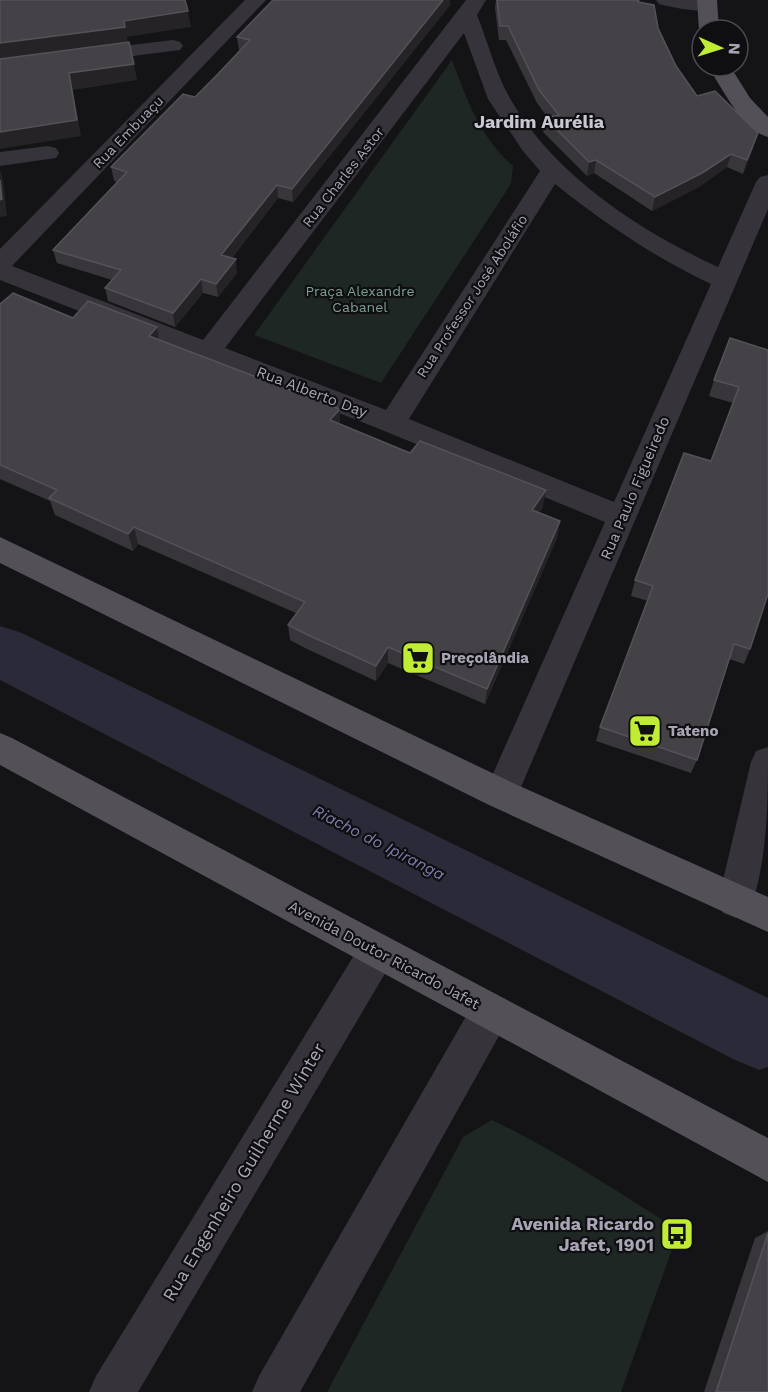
<svg xmlns="http://www.w3.org/2000/svg" width="768" height="1392" font-family="'Work Sans',sans-serif">
<style>
.green{fill:#1f2725}
.lines{fill:none;stroke-linecap:round;stroke-linejoin:round}
.river{fill:#2a2a38;fill-rule:evenodd}
.minor{fill:#36343a;fill-rule:evenodd}
.major{fill:#535058;fill-rule:evenodd}
.wall{fill:#38363a}
.shaded-wall{fill:#252326}
.building{fill:#454247;stroke:#545259;stroke-width:1.5}
.labels{text-anchor:middle;stroke-width:4.5;stroke-linejoin:round;paint-order:stroke}
.far-street-label{font-size:14px;fill:#a9a5b5;stroke:#0f0e10}
.far-park-label{font-size:14px;fill:#7c9f93;stroke:#0f0e10}
.street-label{font-size:15px;fill:#a9a5b5;stroke:#0f0e10}
.poi-label{font-size:15px;font-weight:bold;fill:#a9a5b5;stroke:#0f0e10;text-anchor:start}
.water-label{font-size:16px;font-style:italic;fill:#7f7daf;stroke:#0f0e10}
.far-district-label{font-size:18px;font-weight:bold;fill:#c9c6d1;stroke:#0f0e10}
.near-street-label{font-size:18px;fill:#a9a5b5;stroke:#0f0e10}
.near-poi-label{font-size:18px;font-weight:bold;fill:#a9a5b5;stroke:#0f0e10;text-anchor:end}
</style>
<rect width="100%" height="100%" fill="#141315"/>
<path class="green" d="M 452,60 C 467,100 480,137 513,166 L 511,184 L 381,383 L 254,335 Z
M 492,1120 C 557,1151 617,1192 679,1230 L 621,1392 L 327,1392 L 463,1137 Z"/>
<g class="lines">
<path class="river" d="M 0,626 L 22,633 L 768,998 L 768,1067 L 759,1070 L 733,1059 L 0,680 Z"/>
<path class="minor" d="M 245,0 L 266,0 L 12,266 L 203,340 L 466,0 L 486,0 L 477,15 C 488,42 496,75 511,100 C 555,176 640,231 718,267 L 756,182 L 760,177 L 768,175 L 768,209 L 518,794 L 513,805 L 501,809 L 489,805 L 484,794 L 605,522 L 382,430 L 0,280 L 0,249 ZM 464,33 L 488,99 L 523,151 L 540,171 L 386,410 L 225,348 ZM 555,184 C 604,223 654,257 711,284 L 614,502 L 409,419 Z
M 656,0 L 710,0 L 716,5 L 713,9 C 697,13 675,8 659,4 Z
M 173,40 L 180,42 L 183,46 L 180,50 L 0,73 L 0,61 Z
M 48,146 L 56,148 L 59,153 L 56,158 L 0,166 L 0,152 Z
M 768,747 C 768,803 768,861 749,913 L 736,918 L 723,913 L 718,901 L 751,762 L 756,751 Z
M 377,934 L 390,939 L 396,952 L 390,965 L 138,1392 L 89,1392 L 96,1376 L 364,939 Z
M 490,994 L 504,999 L 509,1013 L 504,1027 L 300,1392 L 252,1392 L 259,1376 L 476,999 Z"/>
<path class="major" d="M 697,0 L 717,0 L 719,30 L 702,30 L 702,34 L 699,30 Z
M 708,66 L 730,66 L 750,98 L 768,117 L 768,137 C 743,131 721,87 708,66 Z
M 0,537 L 513,783 L 768,897 L 768,932 L 489,805 L 0,563 Z
M 0,733 L 12,738 L 768,1138 L 768,1182 L 0,765 Z"/>
</g>
<path class="wall" d="M 273,0 L 450,0 L 450,5 L 293,202 L 278,198 L 232,258 L 237,273 L 218,297 L 203,293 L 175,327 L 108,301 L 105,288 L 112,280 L 57,263 L 53,250 L 117,182 L 114,181 L 111,167 L 195,97 L 240,51 L 239,50 L 237,37 Z
M 496,0 L 639,0 L 639,2 L 658,28 L 676,66 L 697,96 L 754,146 L 743,174 L 727,167 L 699,187 L 652,211 L 594,173 L 587,176 L 543,132 L 545,118 L 548,118 L 537,103 L 506,40 L 499,40 L 495,8 Z
M 0,304 L 73,318 L 157,327 L 159,340 L 340,409 L 340,425 L 543,507 L 539,512 L 560,521 L 557,538 L 485,704 L 388,663 L 376,681 L 307,649 L 290,640 L 288,625 L 296,613 L 138,544 L 133,551 L 55,515 L 50,501 L 0,479 Z
M 768,350 L 750,649 L 744,664 L 729,659 L 697,760 L 691,773 L 596,741 L 600,727 L 648,601 L 631,596 L 635,580 L 711,461 L 733,403 L 709,396 L 714,380 Z
M 768,1231 L 768,1392 L 704,1392 L 755,1238 Z"/>
<path class="shaded-wall" d="M 443,0 L 450,0 L 450,5 L 293,202 L 292,189 Z
M 188,11 L 191,27 L 127,37 L 128,43 L 0,59 L 0,43 Z
M 134,64 L 137,80 L 73,90 L 81,136 L 0,149 L 0,132 L 69,73 Z
M 758,133 L 754,146 L 743,174 L 747,160 Z
M 731,154 L 727,167 L 699,187 L 652,211 L 655,197 Z
M 596,160 L 594,173 L 587,176 L 589,162 Z
M 0,170 L 3,180 L 7,216 L 0,217 Z
M 277,185 L 278,198 L 223,269 L 221,255 Z
M 236,259 L 237,273 L 218,297 L 216,284 Z
M 201,279 L 203,293 L 175,327 L 173,313 Z
M 157,327 L 160,345 L 149,336 Z
M 340,409 L 340,427 L 330,420 Z
M 546,490 L 543,507 L 530,526 L 532,510 Z
M 560,521 L 557,538 L 485,704 L 487,689 Z
M 134,527 L 138,544 L 133,551 L 128,534 Z
M 388,647 L 388,663 L 376,681 L 376,666 Z"/>
<path class="building" d="M 0,0 L 185,0 L 188,11 L 124,21 L 125,27 L 0,43 Z
M 273,0 L 443,0 L 292,189 L 277,185 L 221,255 L 236,259 L 216,284 L 201,279 L 173,313 L 105,288 L 121,270 L 53,250 L 127,172 L 111,167 L 183,94 L 195,97 L 215,77 L 250,40 L 237,37 Z
M 497,0 L 639,0 L 638,2 L 654,5 L 658,28 L 676,66 L 697,96 L 715,91 L 758,133 L 747,160 L 731,154 L 702,173 L 655,197 L 596,160 L 589,162 L 545,118 L 559,115 L 539,90 L 508,26 L 500,26 Z
M 129,42 L 134,64 L 69,73 L 77,120 L 0,132 L 0,59 Z
M 0,180 L 2,199 L 0,200 Z
M 13,293 L 73,318 L 88,301 L 157,327 L 149,336 L 340,409 L 330,420 L 410,453 L 420,441 L 546,490 L 532,510 L 560,521 L 487,689 L 388,647 L 376,666 L 306,634 L 288,625 L 305,602 L 134,527 L 128,534 L 49,498 L 57,490 L 0,465 L 0,304 Z
M 730,338 L 768,350 L 768,594 L 750,649 L 734,644 L 697,760 L 600,727 L 653,586 L 635,580 L 684,453 L 711,461 L 739,387 L 714,380 Z
M 768,1233 L 768,1392 L 716,1392 Z"/>
<defs>
<symbol id="supermarket-square" viewBox="-11 -11 22 22"><rect x="-9" y="-9" width="18" height="18" rx="4" fill="#c0ec33" stroke="#0f0e10"/><path d="M-6-5.5h2.5l.6 2H6L4.5 2H-2.5L-4.4-4H-6ZM-1.5 3.2a1.3 1.3 0 1 0 .1 0ZM3 3.2a1.3 1.3 0 1 0 .1 0Z" fill="#111"/></symbol>
<symbol id="bus-square" viewBox="-11 -11 22 22"><rect x="-9" y="-9" width="18" height="18" rx="4" fill="#c0ec33" stroke="#0f0e10"/><path d="M-5-6H5V4H4V6H2V4H-2V6H-4V4H-5ZM-3.5-4V0h7V-4ZM-3.5 1.2v1.5H-2V1.2ZM2 1.2v1.5H3.5V1.2Z" fill="#111"/></symbol>
</defs>
<g fill-rule="evenodd">
<use href="#supermarket-square" x="399" y="639" width="38" height="38"/>
<use href="#supermarket-square" x="626" y="712" width="38" height="38"/>
<use href="#bus-square" x="658" y="1215" width="38" height="38"/>
</g>
<g class="labels">
<g class="far-street-label">
<text transform="translate(128 132) rotate(-46)" y="5">Rua Embuaçu</text>
<text transform="translate(343 177) rotate(-52)" y="5">Rua Charles Astor</text>
<text transform="translate(472 296) rotate(-57)" y="5">Rua Professor José Aboláfio</text>
</g>
<g class="far-park-label">
<text x="360" y="296">Praça Alexandre<tspan x="360" dy="16">Cabanel</tspan></text>
</g>
<g class="street-label">
<text transform="translate(312 392) rotate(21)" y="5">Rua Alberto Day</text>
<text transform="translate(635 488) rotate(-67)" y="5">Rua Paulo Figueiredo</text>
<text transform="translate(384 955) rotate(28)" y="5">Avenida Doutor Ricardo Jafet</text>
</g>
<g class="poi-label">
<text x="441" y="663">Preçolândia</text>
<text x="668" y="736">Tateno</text>
</g>
<g class="water-label">
<text transform="translate(379 842) rotate(27)" y="6">Riacho do Ipiranga</text>
</g>
<g class="far-district-label">
<text x="539" y="128">Jardim Aurélia</text>
</g>
<g class="near-street-label">
<text transform="translate(244 1172) rotate(-59)" y="6">Rua Engenheiro Guilherme Winter</text>
</g>
<g class="near-poi-label">
<text x="654" y="1230">Avenida Ricardo<tspan x="654" dy="21">Jafet, 1901</tspan></text>
</g>
</g>
<g transform="translate(720 48) rotate(93)"><circle r="28" fill="#0f0e10" stroke="#4d4a52" stroke-width="1.5"/>
<path d="M0-4.5L10 22L0 15L-10 22Z" fill="#c0ec33"/>
<text y="-9" font-size="16" font-weight="bold" text-anchor="middle" fill="#a9a5b5">N</text>
</g>
</svg>
